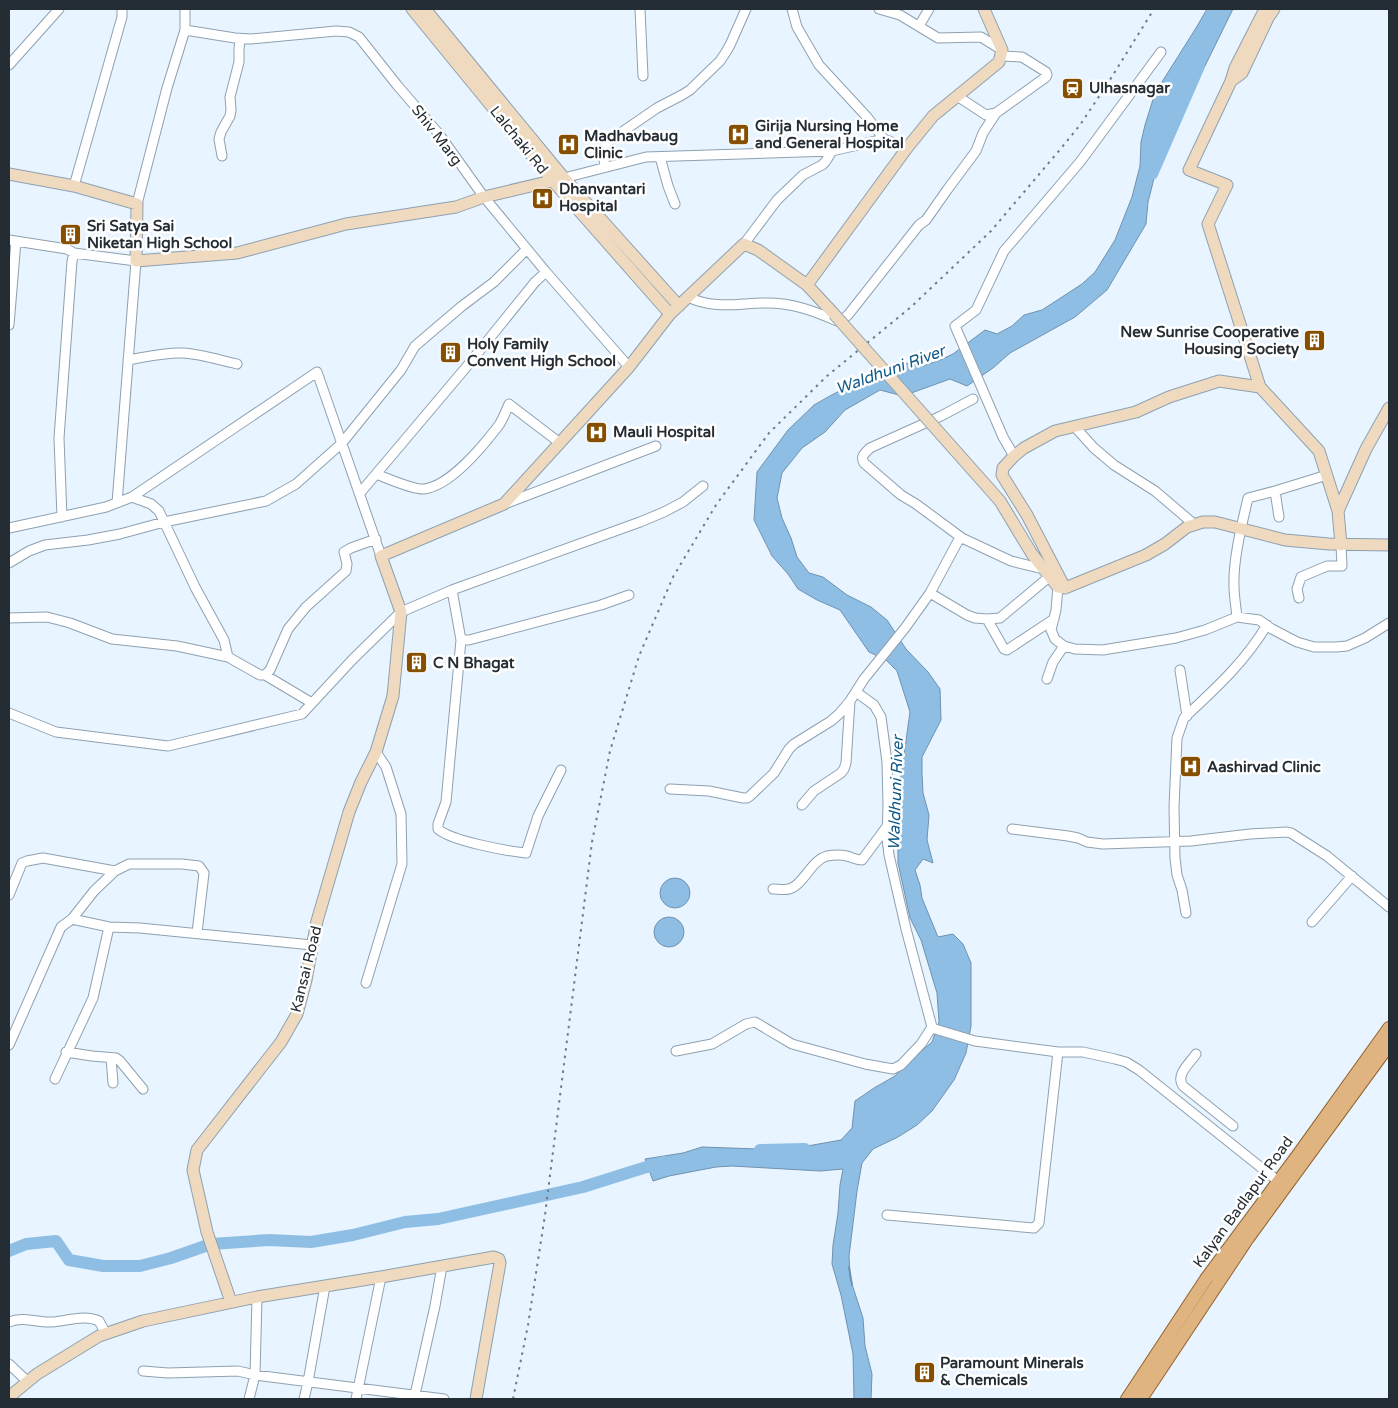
<svg xmlns="http://www.w3.org/2000/svg" width="1398" height="1408" font-family="'Varela Round',sans-serif">
<style>
.water{fill:#8fbee5;stroke:#6f92b0}
.lines{fill:none;stroke-linecap:round;stroke-linejoin:round}
.stream{stroke:#6f92b0;stroke-width:2}
.river{stroke:#8fbee5;stroke-width:12}
.street-casing{stroke:#8ea1b1;stroke-width:11}
.secondary-casing{stroke:#8ea1b1;stroke-width:13}
.primary-casing{stroke:#90642e;stroke-width:14}
.street{stroke:#fff;stroke-width:9}
.secondary{stroke:#efdabf;stroke-width:11}
.primary{stroke:#dfb480;stroke-width:12}
.rail{stroke:#717b83;stroke-width:2;stroke-dasharray:2.5 5;stroke-linecap:butt}
.secondary-bridge-casing{stroke:#8ea1b1;stroke-width:13;stroke-linecap:butt}
.secondary-bridge{stroke:#efdabf;stroke-width:11}
.labels{text-anchor:middle;stroke-width:5;stroke-linejoin:round;paint-order:stroke}
.poi-label{font-size:15px;font-weight:bold;fill:#252d34;stroke:#fff;text-anchor:start}
.street-label{font-size:15px;fill:#252d34;stroke:#fff}
.water-label{font-size:16px;font-style:italic;fill:#0e598a;stroke:#fff}
</style>
<rect width="100%" height="100%" fill="#e8f4ff"/>
<path class="water" d="M 1207,9 L 1233,9 L 1201,74 L 1191,83 L 1183,94 L 1167,127 L 1148,202 L 1146,224 L 1107,290 L 1075,317 L 1010,353 L 993,368 L 967,386 L 950,379 L 903,396 L 880,390 L 845,410 L 825,432 L 802,448 L 782,473 L 777,498 L 782,518 L 791,538 L 797,557 L 809,573 L 823,577 L 847,595 L 871,607 L 887,620 L 906,649 L 928,672 L 940,689 L 941,720 L 922,757 L 922,773 L 923,793 L 929,815 L 927,840 L 933,863 L 923,859 L 915,870 L 920,885 L 922,898 L 938,937 L 953,934 L 963,944 L 971,963 L 971,1026 L 966,1053 L 954,1080 L 932,1111 L 917,1125 L 898,1137 L 873,1149 L 862,1163 L 857,1191 L 849,1256 L 850,1278 L 863,1318 L 865,1346 L 872,1374 L 871,1399 L 854,1399 L 853,1354 L 841,1295 L 832,1264 L 833,1245 L 838,1213 L 840,1185 L 843,1169 L 820,1171 L 732,1166 L 716,1167 L 669,1176 L 653,1181 L 645,1159 L 683,1153 L 702,1147 L 785,1150 L 841,1140 L 852,1128 L 855,1101 L 874,1088 L 895,1076 L 904,1066 L 932,1042 L 939,1022 L 937,993 L 921,940 L 910,918 L 898,863 L 898,833 L 902,809 L 901,776 L 910,712 L 897,671 L 886,660 L 869,652 L 840,610 L 817,600 L 798,589 L 788,574 L 772,556 L 754,520 L 757,472 L 788,430 L 814,405 L 828,397 L 845,388 L 855,379 L 898,362 L 923,366 L 940,360 L 953,354 L 985,330 L 997,334 L 1012,326 L 1024,315 L 1042,310 L 1082,284 L 1095,272 L 1115,240 L 1132,197 L 1140,166 L 1141,142 L 1145,125 L 1155,93 L 1196,28 Z
M660 893a15 15 0 1 1 30 0a15 15 0 1 1-30 0Z
M654 932a15 15 0 1 1 30 0a15 15 0 1 1-30 0Z"/>
<g class="lines">
<path class="stream" d="M 849,1267 L 852,1285"/>
<path class="river" d="M 1152,174 L 1199,66
M 760,1150 L 805,1149
M 9,1251 L 26,1244 L 56,1241 L 69,1260 L 103,1266 L 140,1266 L 171,1258 L 211,1244 L 269,1240 L 311,1242 L 353,1235 L 405,1222 L 438,1219 L 583,1187 L 640,1169 L 664,1162"/>
<defs>
<path id="street" d="M 640,9 L 643,76
M 792,9 L 797,27 L 819,65 L 867,117 L 884,139
M 879,9 L 900,15 L 938,38 L 981,37 L 1002,50
M 919,26 L 929,9
M 185,30 L 235,38 L 251,39 L 336,31 L 349,32 L 359,37 L 397,85 L 439,134 L 484,197 L 546,272 L 629,367
M 9,65 L 59,9
M 957,96 L 986,115 L 996,113
M 222,156 L 219,139 L 221,132 L 230,116 L 231,110 L 230,97 L 239,62 L 239,49 L 240,39
M 660,157 L 668,186 L 675,204
M 605,167 C 604,159 602,151 606,143 L 657,108 L 682,95 L 690,90 L 720,61 L 726,52 L 730,45 L 746,9
M 564,178 L 646,157 L 832,151 L 884,139 L 907,148
M 74,186 L 122,17 L 122,9
M 137,204 L 167,88 L 185,30 L 185,9
M 9,240 L 67,249 L 74,253 L 136,261 L 117,503
M 744,244 L 777,200 L 803,175 L 822,165 L 826,161 L 832,151
M 688,297 C 715,310 739,303 767,303 C 793,303 814,311 837,321 L 843,319 L 848,315 L 919,225 L 926,220 L 947,190 L 976,151 L 983,133 L 996,113 L 1046,77 L 1047,75 L 1046,72 L 1022,57 L 1000,56
M 9,325 L 16,241
M 128,360 C 146,357 165,352 183,353 C 201,354 219,360 237,364
M 1074,426 L 1094,448 L 1114,465 L 1155,491 L 1195,525
M 1014,456 L 1003,437 L 955,326 L 976,310 L 1004,251 L 1080,162 L 1161,52
M 376,474 C 387,478 413,490 424,489 C 450,486 483,446 499,425 C 503,419 506,411 509,404 L 560,443
M 360,493 L 468,365 L 535,282 L 546,272
M 132,497 L 151,504 L 159,511 L 195,587 L 224,640 L 228,657
M 507,503 L 656,446
M 62,517 L 59,438 L 72,261 L 74,253
M 1279,517 L 1275,491 L 1327,475
M 9,528 L 106,507 L 132,497 L 317,372 L 381,556
M 962,538 L 916,504 L 901,495 L 864,463 C 860,456 865,453 870,448 L 941,416 L 973,399
M 9,563 L 29,551 L 45,545 L 88,540 L 120,534 L 164,522 L 266,501 L 296,484 L 342,443 L 401,370 L 415,346 L 462,306 L 494,282 L 527,249
M 1058,587 L 1056,610 L 1051,630 L 1055,639 L 1064,646 L 1075,649 L 1103,650 L 1176,638 L 1205,630 L 1237,617 L 1259,620 L 1272,629 L 1297,642 L 1314,647 L 1336,647 L 1347,646 L 1365,638 L 1389,623
M 452,590 L 461,640 L 446,802 L 438,824 L 438,829 C 451,841 507,851 526,853 L 538,816 L 561,770
M 930,593 L 967,615 L 975,618 L 987,619 L 1004,649 L 1007,650 L 1054,619
M 1299,598 L 1297,589 L 1301,577 L 1327,566 L 1342,566 L 1341,545
M 1237,617 C 1236,607 1234,596 1234,586 C 1233,559 1242,524 1248,498 L 1275,491
M 9,618 L 47,617 L 70,623 L 112,639 L 177,646 L 228,657 L 260,675 L 265,675 L 312,703
M 987,619 L 1000,618 L 1049,577
M 461,640 L 469,640 L 601,605 L 629,595
M 1180,670 L 1187,716
M 265,675 L 270,670 L 288,629 L 306,607 L 346,571 L 347,564 L 344,552 L 351,548 L 376,539
M 1047,679 L 1053,662 L 1064,646
M 856,692 L 874,705 L 881,717 L 887,762 L 888,805 L 887,839 L 889,855 L 906,929 L 932,1027 L 935,1029 L 975,1041 L 1058,1052 L 1083,1052 L 1115,1059 L 1126,1062 L 1139,1070 L 1283,1185
M 9,713 L 56,732 L 168,746 L 302,714 L 353,659 L 401,612 L 452,590 L 640,522 L 664,512 L 683,502 L 703,486
M 670,789 L 709,791 L 743,798 L 747,798 L 750,796 L 774,773 L 789,749 L 794,744 L 831,721 L 839,714 L 850,701 L 864,679 L 905,628 L 930,593 L 958,541 L 962,538 L 1011,561 L 1043,569
M 802,805 L 814,791 L 841,773 L 844,769 L 846,763 L 850,701
M 1012,829 L 1068,836 L 1078,838 L 1087,842 L 1103,844 L 1191,841 L 1250,834 L 1286,832 L 1291,833 L 1327,856 L 1389,907
M 773,889 C 778,889 784,890 789,889 C 803,886 811,860 827,856 C 833,855 842,855 847,856 C 853,858 857,860 862,860 L 888,825
M 9,895 L 22,863 L 27,861 L 43,858 L 115,871
M 1186,913 L 1182,890 L 1177,875 L 1175,858 L 1174,807 L 1177,738 L 1184,718 C 1216,688 1244,663 1267,625
M 72,919 L 109,927 L 140,928 L 312,945
M 1312,922 L 1352,876
M 366,983 L 402,864 L 401,814 L 386,767 L 376,752
M 9,1045 L 61,927 L 72,919 L 94,891 L 115,871 L 129,864 L 182,864 L 199,866 L 204,873 L 197,933
M 676,1051 L 712,1044 L 746,1024 L 755,1022 L 792,1044 L 865,1064 L 893,1069 L 901,1065 L 921,1044 L 932,1027
M 66,1052 L 92,1056 L 116,1058 L 120,1061 L 143,1089
M 1196,1054 C 1190,1063 1175,1075 1183,1086 L 1233,1126
M 111,1058 L 113,1083
M 55,1079 L 93,998 L 109,927
M 887,1215 L 1034,1228 L 1039,1223 L 1058,1052
M 9,1322 C 23,1316 37,1323 52,1322 C 67,1321 85,1314 99,1321 L 106,1334
M 9,1364 L 27,1381
M 143,1371 L 168,1373 L 238,1371 L 255,1375 L 444,1399
M 249,1399 L 255,1375 L 257,1297
M 304,1399 L 308,1382 L 325,1286
M 356,1399 L 381,1277
M 414,1399 L 435,1306 L 442,1266"/>
<path id="secondary" d="M 412,9 L 552,180 L 670,314
M 425,9 L 564,178 L 679,306
M 1265,9 L 1235,68 L 1231,81 L 1189,170 L 1227,185 L 1208,224 L 1260,387 L 1319,451 L 1338,511 L 1341,545
M 1231,81 L 1242,73 L 1268,18 L 1274,9
M 9,174 L 74,186 L 137,204 L 136,261 L 237,253 L 346,224 L 456,207 L 484,197 L 564,178
M 807,285 L 907,148 L 933,116 L 999,62 L 1002,50 L 984,9
M 1338,511 L 1366,449 L 1389,408
M 1032,554 L 1058,587 L 1065,588 L 1146,555 L 1165,544 L 1187,527 L 1203,522 L 1215,522 L 1285,540 L 1329,544 L 1389,545
M 1065,588 L 1027,515 L 1002,475 L 1003,468 L 1014,456 L 1024,448 L 1055,431 L 1136,412 L 1169,397 L 1219,381 L 1260,387
M 231,1302 L 207,1232 L 193,1170 L 197,1150 L 281,1042 L 297,1014 L 306,980 L 317,921 L 349,812 L 361,782 L 376,752 L 393,696 L 401,612 L 381,556 L 504,504 L 629,367 L 670,314 L 744,244 L 758,250 L 807,285 L 834,314
M 9,1397 L 37,1374 L 99,1336 L 143,1321 L 257,1297 L 381,1277 L 494,1257 L 499,1259 L 500,1263 L 476,1399"/>
<path id="primary" d="M 1127,1399 L 1206,1279 L 1298,1155 L 1389,1028
M 1141,1399 L 1248,1238 L 1389,1045"/>
</defs>
<use href="#street" class="street-casing"/>
<use href="#secondary" class="secondary-casing"/>
<use href="#primary" class="primary-casing"/>
<use href="#street" class="street"/>
<use href="#secondary" class="secondary"/>
<use href="#primary" class="primary"/>
<path class="rail" d="M 513,1399 L 528,1325 L 545,1215 L 592,842 L 610,751 L 639,656 L 673,577 L 716,505 L 769,433 L 827,376 L 911,307 L 991,231 L 1058,152 L 1080,125 L 1108,83 L 1154,9"/>
<defs>
<path id="secondary-bridge" d="M 834,314 L 1000,501 L 1032,554"/>
</defs>
<use href="#secondary-bridge" class="secondary-bridge-casing"/>
<use href="#secondary-bridge" class="secondary-bridge"/>
</g>
<defs>
<symbol id="station-square" viewBox="-11 -11 22 22"><rect x="-9" y="-9" width="18" height="18" rx="4" fill="#864f00" stroke="#fff"/><path d="M-3-6H3Q5-6 5-4V2Q5 4 3 4L4.5 6H3L1.5 4h-3L-3 6H-4.5L-3 4Q-5 4-5 2V-4Q-5-6-3-6ZM-3.5-4v3h7v-3ZM-3.5 1v1.5H-2V1ZM2 1v1.5H3.5V1Z" fill="#fff"/></symbol>
<symbol id="hospital-square" viewBox="-11 -11 22 22"><rect x="-9" y="-9" width="18" height="18" rx="4" fill="#864f00" stroke="#fff"/><path d="M-5-5h3v3.5h4V-5h3V5h-3V1.5h-4V5h-3Z" fill="#fff"/></symbol>
<symbol id="building-square" viewBox="-11 -11 22 22"><rect x="-9" y="-9" width="18" height="18" rx="4" fill="#864f00" stroke="#fff"/><path d="M-4-6H4V6H1V3H-1V6H-4ZM-2.5-4.3h1.7v1.8h-1.7ZM.8-4.3h1.7v1.8H.8ZM-2.5-1h1.7V.8h-1.7ZM.8-1h1.7V.8H.8Z" fill="#fff"/></symbol>
</defs>
<g fill-rule="evenodd">
<use href="#station-square" x="1060" y="76" width="25" height="25"/>
<use href="#hospital-square" x="726" y="122" width="25" height="25"/>
<use href="#hospital-square" x="556" y="132" width="25" height="25"/>
<use href="#hospital-square" x="530" y="186" width="25" height="25"/>
<use href="#building-square" x="58" y="222" width="25" height="25"/>
<use href="#building-square" x="1302" y="328" width="25" height="25"/>
<use href="#building-square" x="438" y="340" width="25" height="25"/>
<use href="#hospital-square" x="584" y="420" width="25" height="25"/>
<use href="#building-square" x="404" y="650" width="25" height="25"/>
<use href="#hospital-square" x="1178" y="754" width="25" height="25"/>
<use href="#building-square" x="912" y="1360" width="25" height="25"/>
</g>
<g class="labels">
<g class="poi-label">
<text x="1089" y="93">Ulhasnagar</text>
<text x="755" y="131">Girija Nursing Home<tspan x="755" dy="17">and General Hospital</tspan></text>
<text x="584" y="141">Madhavbaug<tspan x="584" dy="17">Clinic</tspan></text>
<text x="559" y="194">Dhanvantari<tspan x="559" dy="17">Hospital</tspan></text>
<text x="87" y="231">Sri Satya Sai<tspan x="87" dy="17">Niketan High School</tspan></text>
<text x="1299" y="337" text-anchor="end">New Sunrise Cooperative<tspan x="1299" dy="17">Housing Society</tspan></text>
<text x="467" y="349">Holy Family<tspan x="467" dy="17">Convent High School</tspan></text>
<text x="613" y="437">Mauli Hospital</text>
<text x="433" y="668">C N Bhagat</text>
<text x="1207" y="772">Aashirvad Clinic</text>
<text x="940" y="1368">Paramount Minerals<tspan x="940" dy="17">&amp; Chemicals</tspan></text>
</g>
<g class="street-label">
<text transform="translate(437 135) rotate(52)" y="5">Shiv Marg</text>
<text transform="translate(519 140) rotate(51)" y="5">Lalchaki Rd</text>
<text transform="translate(306 969) rotate(-76)" y="5">Kansai Road</text>
<text transform="translate(1243 1202) rotate(-54)" y="5">Kalyan Badlapur Road</text>
</g>
<g class="water-label">
<text transform="translate(890 369) rotate(-20)" y="6">Waldhuni River</text>
<text transform="translate(895 793) rotate(-88)" y="6">Waldhuni River</text>
</g>
</g>
<rect width="1398" height="1408" fill="none" stroke="#252d34" stroke-width="20"/>
</svg>
